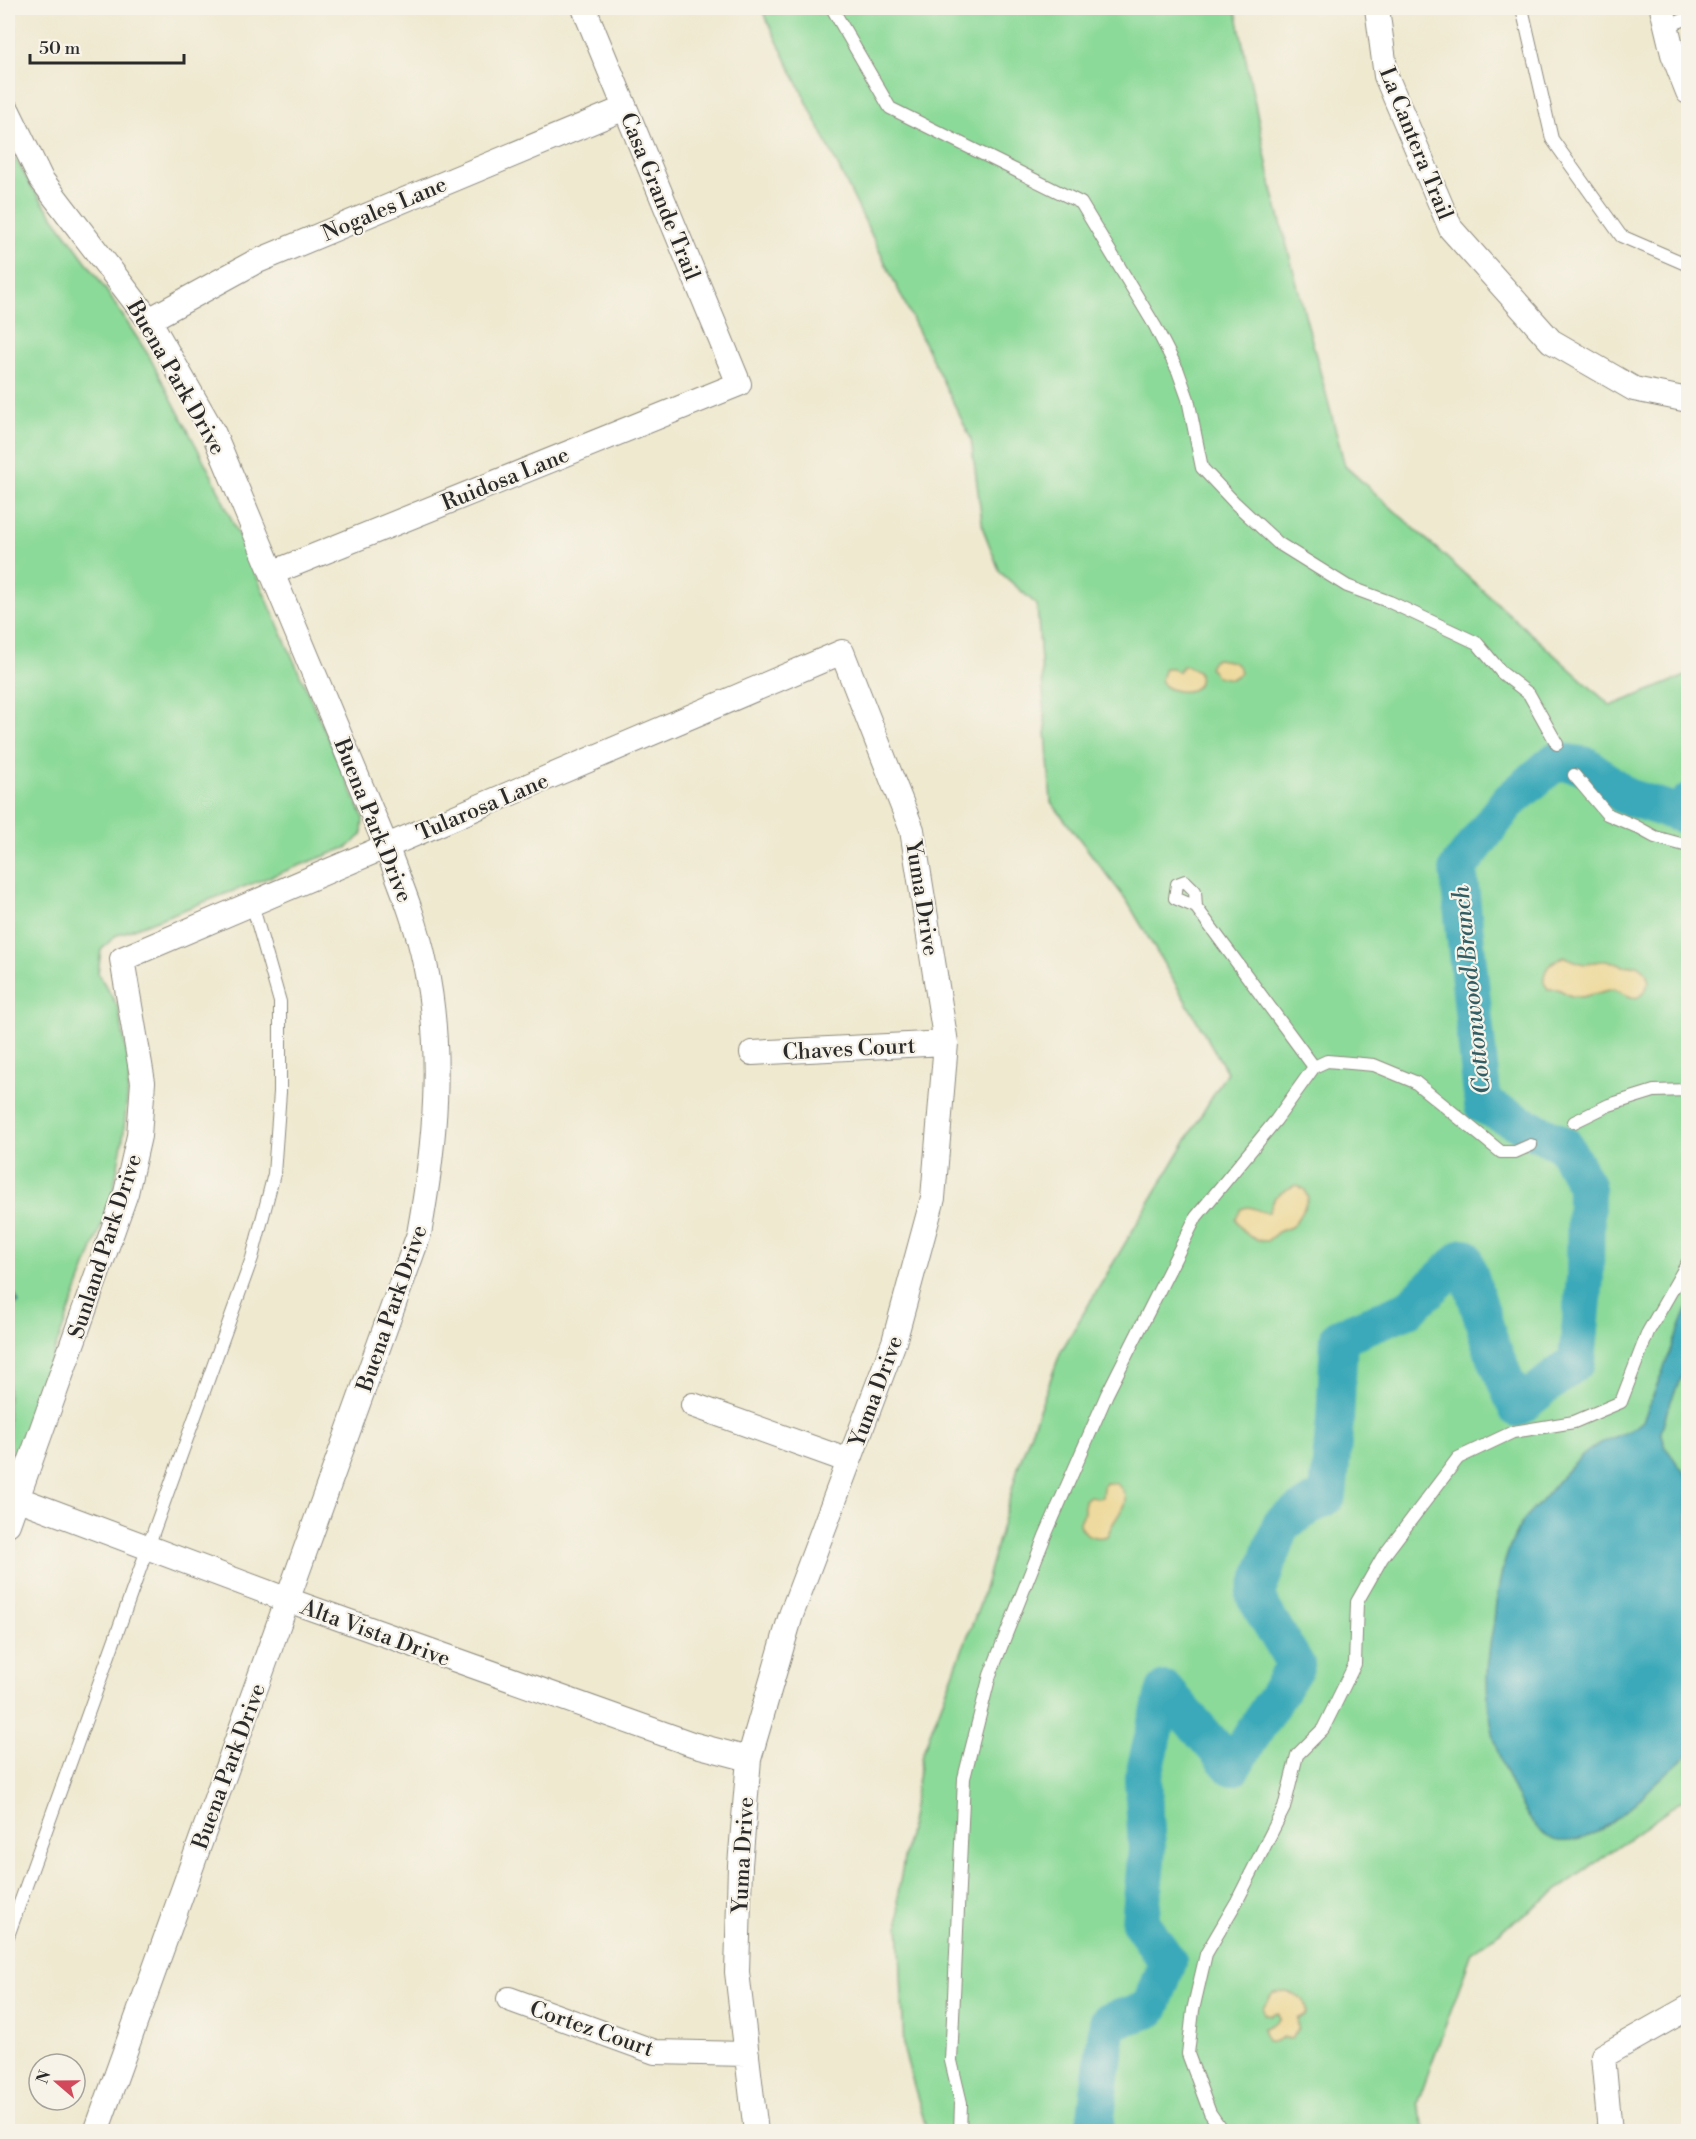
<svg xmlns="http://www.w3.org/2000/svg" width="1696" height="2139" font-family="'Libre Bodoni',serif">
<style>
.green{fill:#8cda99;stroke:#5c8262;stroke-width:1.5}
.sand{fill:#eeda9e;stroke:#8c8264;stroke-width:1.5}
.water{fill:#3aa9b9;stroke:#326a72;stroke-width:1.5}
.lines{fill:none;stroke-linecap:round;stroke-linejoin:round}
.river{stroke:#3aa9b9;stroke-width:38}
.service-casing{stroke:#8d8a7e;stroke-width:14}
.minor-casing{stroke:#8d8a7e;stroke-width:26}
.service{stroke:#fff;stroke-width:12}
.minor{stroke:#fff;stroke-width:24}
.labels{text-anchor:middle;stroke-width:4.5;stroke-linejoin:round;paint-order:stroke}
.street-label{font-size:22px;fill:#2b2b2b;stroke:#f7f3e8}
.water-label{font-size:24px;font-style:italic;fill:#315d64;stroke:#f7f3e8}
</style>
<rect width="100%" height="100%" fill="#f7f3e8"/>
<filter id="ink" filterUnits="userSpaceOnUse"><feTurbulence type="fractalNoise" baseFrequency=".0167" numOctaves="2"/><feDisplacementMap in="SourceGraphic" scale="12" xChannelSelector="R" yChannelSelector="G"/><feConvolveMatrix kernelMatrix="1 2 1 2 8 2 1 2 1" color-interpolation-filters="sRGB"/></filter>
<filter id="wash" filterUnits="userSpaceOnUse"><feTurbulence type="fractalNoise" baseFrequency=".008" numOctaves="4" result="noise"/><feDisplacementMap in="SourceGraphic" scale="24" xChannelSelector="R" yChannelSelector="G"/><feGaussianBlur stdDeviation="1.35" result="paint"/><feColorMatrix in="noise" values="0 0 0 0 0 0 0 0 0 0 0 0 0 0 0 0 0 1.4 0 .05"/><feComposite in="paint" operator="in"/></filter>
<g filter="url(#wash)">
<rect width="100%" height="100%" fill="#efe9d0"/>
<path class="green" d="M 761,8 L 1234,8 L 1237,15 L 1273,193 L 1345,466 L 1611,706 L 1688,675 L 1688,1796 L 1472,1952 L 1417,2104 L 1426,2131 L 927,2131 L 904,2051 L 898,1893 L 922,1754 L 980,1604 L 1019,1464 L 1061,1351 L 1227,1072 L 1127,901 L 1051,802 L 1037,605 L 1000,572 L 983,529 L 971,439 Z
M 8,145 L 31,186 L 96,275 L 149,356 L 214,480 L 363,817 L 362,835 L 348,847 L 115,936 L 101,950 L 98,973 L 118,1007 L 130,1070 L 123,1139 L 112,1197 L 10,1470 L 8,1472 Z"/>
<path class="sand" d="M 1217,659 C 1227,661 1240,661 1241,673 L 1231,679 L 1216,676 L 1209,667 L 1213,660 Z
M 1183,666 L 1188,666 L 1198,671 C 1206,694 1178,695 1164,686 L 1161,679 L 1165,668 L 1172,668 L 1178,672 Z
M 1564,957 L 1584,964 L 1607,960 L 1623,966 L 1637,965 L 1646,972 L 1649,982 C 1638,1009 1630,994 1613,989 L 1582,997 L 1571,996 L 1558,989 L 1548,989 L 1544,983 C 1543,969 1551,961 1564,957 Z
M 1297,1185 L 1305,1190 L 1308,1198 L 1302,1213 L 1291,1227 L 1278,1232 L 1267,1241 C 1252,1241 1242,1233 1236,1219 L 1241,1209 C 1252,1203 1258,1214 1269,1212 L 1275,1197 C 1281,1193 1291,1186 1297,1185 Z
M 1106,1483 L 1115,1483 C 1134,1496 1122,1509 1114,1522 C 1111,1527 1109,1532 1107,1536 C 1096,1540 1082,1535 1079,1524 L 1084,1513 L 1084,1500 L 1090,1496 L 1098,1498 L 1102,1497 L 1103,1487 Z
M 1286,1992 C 1298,1994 1309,2000 1306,2014 L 1297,2019 L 1298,2029 L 1291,2039 L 1283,2038 L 1273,2042 L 1267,2042 L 1263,2029 L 1277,2022 L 1280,2018 L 1277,2013 L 1270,2016 L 1264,2014 L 1263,2008 L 1273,1993 Z"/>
<path class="water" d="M 8,1281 L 19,1303 L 8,1309 Z
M 1688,1307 L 1688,1361 L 1668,1408 L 1661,1432 L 1666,1448 L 1688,1478 L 1688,1755 C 1654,1779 1605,1847 1559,1841 C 1539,1838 1528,1817 1519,1801 C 1509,1780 1497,1757 1493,1733 C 1488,1708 1485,1677 1489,1652 C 1490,1641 1493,1631 1494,1621 C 1497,1587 1504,1550 1523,1521 C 1528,1514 1536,1508 1541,1501 C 1557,1483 1571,1463 1591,1449 C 1607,1437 1629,1435 1643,1421 Z"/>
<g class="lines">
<path class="river" d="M 1094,2132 L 1108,2022 L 1150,2009 L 1168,1962 L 1140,1922 L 1147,1849 L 1143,1778 L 1165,1690 L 1232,1767 L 1296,1665 L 1255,1597 L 1281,1524 L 1328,1495 L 1335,1421 L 1339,1337 L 1408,1309 L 1464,1257 L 1491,1346 L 1517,1408 L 1577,1361 L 1585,1278 L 1586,1185 L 1564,1145 L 1483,1105 L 1458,868 L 1507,803 L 1556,761 L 1587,766 L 1625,796 L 1681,814 L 1688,803"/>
</g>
</g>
<g filter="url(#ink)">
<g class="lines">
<defs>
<path id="service" d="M 832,8 L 890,108 L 1081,203 L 1155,326 L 1178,371 L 1188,399 L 1202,468 L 1235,503 L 1278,543 L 1347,586 L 1390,602 L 1477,643 L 1502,673 L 1529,694 L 1557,744
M 1522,8 L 1552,139 L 1621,236 L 1688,265
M 1666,27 L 1688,18
M 1574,775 L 1607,814 L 1635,826 L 1655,837 L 1688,846
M 1196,907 L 1195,891 L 1185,881 L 1177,884 L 1175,898 L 1196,907 L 1314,1067
M 1574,1122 L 1609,1105 L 1654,1091 L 1688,1090
M 8,1936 L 252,1258 L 274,1174 L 280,1092 L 280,1002 L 252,904
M 960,2132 L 961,2103 L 951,2061 L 964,1778 L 990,1675 L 1045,1536 L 1107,1394 L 1196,1217 L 1276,1120 L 1314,1067 L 1327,1061 L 1374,1065 L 1415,1082 L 1501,1152 L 1515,1152 L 1531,1145
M 1223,2132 L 1210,2113 L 1188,2054 L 1193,2010 L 1206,1954 L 1237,1901 L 1284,1808 L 1297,1755 L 1323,1729 L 1355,1664 L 1357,1602 L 1382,1558 L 1458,1458 L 1513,1432 L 1574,1422 L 1621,1402 L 1648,1332 L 1688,1262"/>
<path id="minor" d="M 1377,8 L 1386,76 L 1451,229 L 1551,341 L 1634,389 L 1688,400
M 1662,8 L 1673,54 L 1688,92
M 8,111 L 41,179 L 149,320 L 214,434 L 386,846 C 401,885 417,924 425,964 C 444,1053 435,1146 419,1234 L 96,2132
M 149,320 L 253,263 L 625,108
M 272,573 L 739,384 L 584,8
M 752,1053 L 946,1043
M 693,1405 L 849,1461
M 8,1495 L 288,1600 L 692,1744 L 749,1759
M 8,1524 L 126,1193 L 139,1136 L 143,1082 L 122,959 L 842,652 L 912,830 L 946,1043 L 933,1198 L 894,1342 L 791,1615 L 749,1759 L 740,1865 L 737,1972 L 756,2132
M 509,1999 L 655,2052 L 747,2054
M 1610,2132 L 1603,2056 L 1688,2008"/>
</defs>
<use href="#service" class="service-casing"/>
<use href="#minor" class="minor-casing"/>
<use href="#service" class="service"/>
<use href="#minor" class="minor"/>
</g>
</g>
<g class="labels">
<g class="street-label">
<text transform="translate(1417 143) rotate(68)" y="8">La Cantera Trail</text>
<text transform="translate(661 196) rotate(68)" y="8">Casa Grande Trail</text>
<text transform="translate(384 208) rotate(-23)" y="8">Nogales Lane</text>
<text transform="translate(177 377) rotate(60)" y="8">Buena Park Drive</text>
<text transform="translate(505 478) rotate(-22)" y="8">Ruidosa Lane</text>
<text transform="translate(482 806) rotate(-23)" y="8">Tularosa Lane</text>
<text transform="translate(374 820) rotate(68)" y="8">Buena Park Drive</text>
<text transform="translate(923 898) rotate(81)" y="8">Yuma Drive</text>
<text transform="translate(849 1048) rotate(-3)" y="8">Chaves Court</text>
<text transform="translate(104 1246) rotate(-72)" y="8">Sunland Park Drive</text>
<text transform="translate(391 1308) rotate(-71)" y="8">Buena Park Drive</text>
<text transform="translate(875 1391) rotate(-70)" y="8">Yuma Drive</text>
<text transform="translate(376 1632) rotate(20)" y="8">Alta Vista Drive</text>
<text transform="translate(228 1766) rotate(-70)" y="8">Buena Park Drive</text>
<text transform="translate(742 1855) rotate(-87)" y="8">Yuma Drive</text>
<text transform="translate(592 2028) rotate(19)" y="8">Cortez Court</text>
</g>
<g class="water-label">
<text transform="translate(1471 990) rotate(-96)" y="8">Cottonwood Branch</text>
</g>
</g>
<rect width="1696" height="2139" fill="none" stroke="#f7f3e8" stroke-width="30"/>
<g transform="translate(57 2082) rotate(290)"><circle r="28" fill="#f7f3e8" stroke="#a5a39c" stroke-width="1.5"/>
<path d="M0-4.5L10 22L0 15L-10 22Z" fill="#d1495b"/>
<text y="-9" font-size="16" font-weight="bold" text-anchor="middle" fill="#2b2b2b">N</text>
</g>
<path d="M30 54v9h154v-9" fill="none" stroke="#2b2b2b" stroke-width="3"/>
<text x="39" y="54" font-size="18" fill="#2b2b2b" stroke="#f7f3e8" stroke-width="4.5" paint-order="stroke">50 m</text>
</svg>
